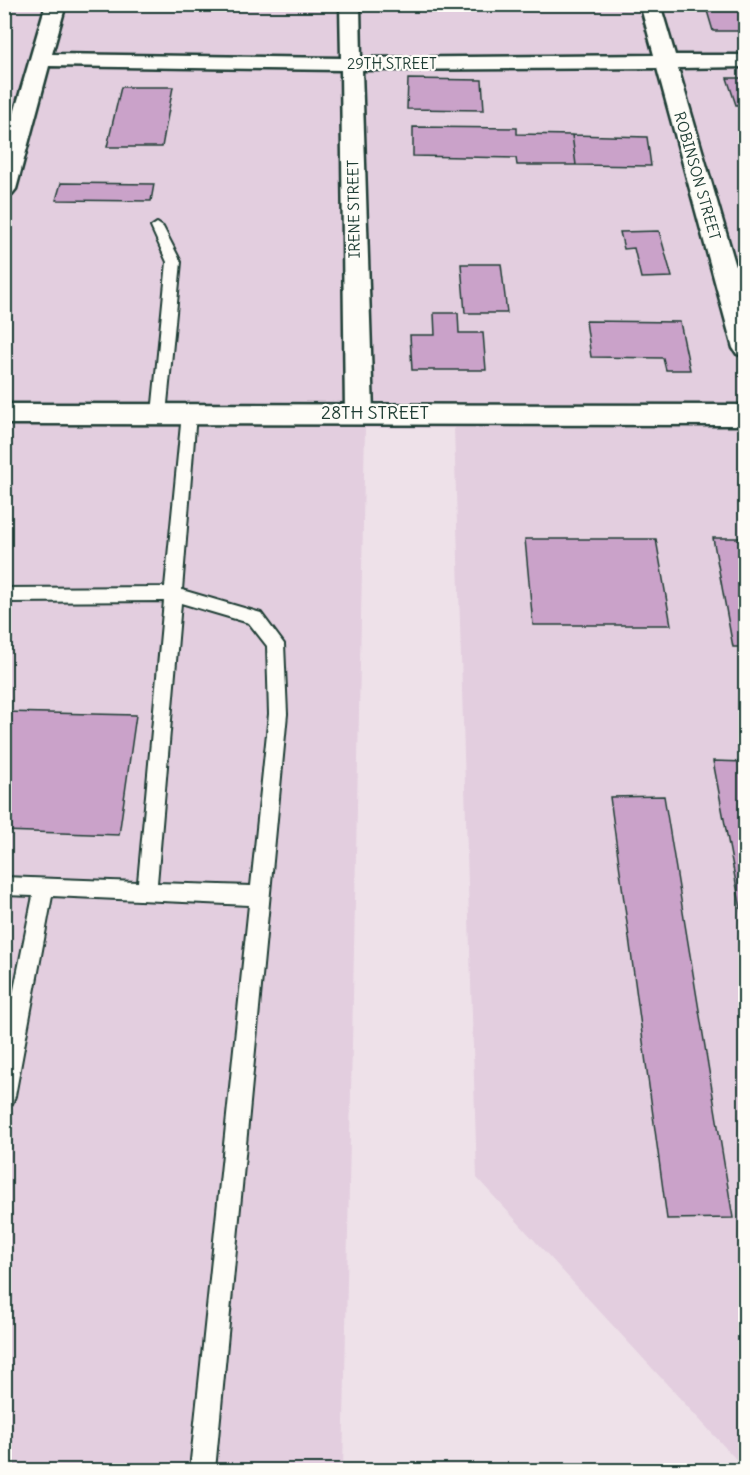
<svg xmlns="http://www.w3.org/2000/svg" width="750" height="1475" font-family="Delius,sans-serif">
<style>
.built{fill:#e3cedf}
.building{fill:#caa2c9;stroke:#1f3d34;stroke-width:1.5}
.lines{fill:none;stroke-linecap:round;stroke-linejoin:round}
.lane-casing{stroke:#1f3d34;stroke-width:4}
.street-casing{stroke:#1f3d34;stroke-width:5}
.secondary-casing{stroke:#1f3d34;stroke-width:5}
.lane{fill:#fdfcf7;fill-rule:evenodd}
.street{fill:#fdfcf7;fill-rule:evenodd}
.secondary{fill:#fdfcf7;fill-rule:evenodd}
.labels{text-anchor:middle;stroke-width:4.5;stroke-linejoin:round;paint-order:stroke}
.far-street-label{font-size:15px;fill:#1f3d34;stroke:#fdfcf7}
.street-label{font-size:18px;fill:#1f3d34;stroke:#fdfcf7}
</style>
<rect width="100%" height="100%" fill="#eee1e9"/>
<filter id="ink" filterUnits="userSpaceOnUse"><feTurbulence type="fractalNoise" baseFrequency=".0167" numOctaves="2"/><feDisplacementMap in="SourceGraphic" scale="12" xChannelSelector="R" yChannelSelector="G"/><feConvolveMatrix kernelMatrix="1 2 1 2 8 2 1 2 1" color-interpolation-filters="sRGB"/></filter>
<g filter="url(#ink)">
<path class="built" d="M 5,5 L 745,5 L 745,1469 L 477,1178 L 454,428 L 365,428 L 343,1470 L 5,1470 Z"/>
<path class="building" d="M 705,4 L 746,4 L 746,31 L 713,31 Z
M 727,78 L 746,78 L 746,105 L 736,105 Z
M 408,79 L 482,80 L 484,110 L 407,109 Z
M 121,87 L 173,87 L 162,147 L 107,147 Z
M 413,127 L 517,128 L 517,134 L 572,135 L 576,165 L 517,165 L 516,158 L 413,156 Z
M 572,135 L 647,137 L 651,166 L 576,165 Z
M 61,183 L 154,184 L 151,201 L 56,200 Z
M 659,231 L 672,277 L 641,278 L 634,248 L 624,249 L 620,232 Z
M 461,264 L 501,264 L 507,313 L 465,313 Z
M 434,313 L 458,313 L 459,333 L 483,333 L 486,370 L 412,370 L 410,335 L 435,335 Z
M 586,321 L 680,322 L 690,370 L 666,370 L 663,358 L 591,357 Z
M 713,538 L 746,538 L 746,647 L 733,647 Z
M 525,539 L 656,539 L 671,625 L 533,625 Z
M 4,712 L 136,715 L 119,835 L 4,831 Z
M 713,761 L 746,762 L 746,936 Z
M 664,796 L 733,1218 L 667,1219 L 610,797 Z"/>
<g class="lines">
<defs>
<path id="lane" d="M 157,223 L 163,227 L 181,262 L 166,414 L 159,419 L 152,414 L 167,262 L 151,227 Z
M 189,409 L 196,414 L 182,590 L 261,613 L 284,644 L 287,714 L 215,1470 L 190,1470 L 249,905 L 52,896 L 15,1096 L 12,1104 L 4,1107 L 4,1039 L 33,896 L 4,895 L 4,877 L 138,882 L 164,601 L 4,602 L 4,588 L 165,587 L 182,414 ZM 181,603 L 249,623 L 267,646 L 269,714 L 251,886 L 157,883 Z"/>
<path id="street" d="M 46,4 L 66,4 L 52,54 L 341,58 L 340,4 L 360,4 L 361,58 L 654,55 L 640,4 L 660,4 L 675,55 L 746,55 L 746,67 L 678,68 L 746,301 L 746,357 L 737,354 L 733,348 L 657,68 L 362,70 L 373,413 L 369,420 L 359,423 L 349,420 L 345,413 L 341,70 L 49,66 L 16,189 L 12,194 L 4,196 L 4,148 Z"/>
<path id="secondary" d="M 4,404 L 746,405 L 746,425 L 4,424 Z"/>
</defs>
<use href="#lane" class="lane-casing"/>
<use href="#street" class="street-casing"/>
<use href="#secondary" class="secondary-casing"/>
<use href="#lane" class="lane"/>
<use href="#street" class="street"/>
<use href="#secondary" class="secondary"/>
</g>
</g>
<g class="labels">
<g class="far-street-label">
<text x="392" y="69">29TH STREET</text>
<text transform="translate(697 176) rotate(74)" y="5">ROBINSON STREET</text>
<text transform="translate(354 209) rotate(-91)" y="5">IRENE STREET</text>
</g>
<g class="street-label">
<text x="375" y="419">28TH STREET</text>
</g>
</g>
<rect width="750" height="1475" fill="none" stroke="#fdfcf7" stroke-width="24"/>
<rect x="12" y="12" width="726" height="1451" fill="none" stroke="#1f3d34" stroke-width="2" filter="url(#ink)"/>
</svg>
